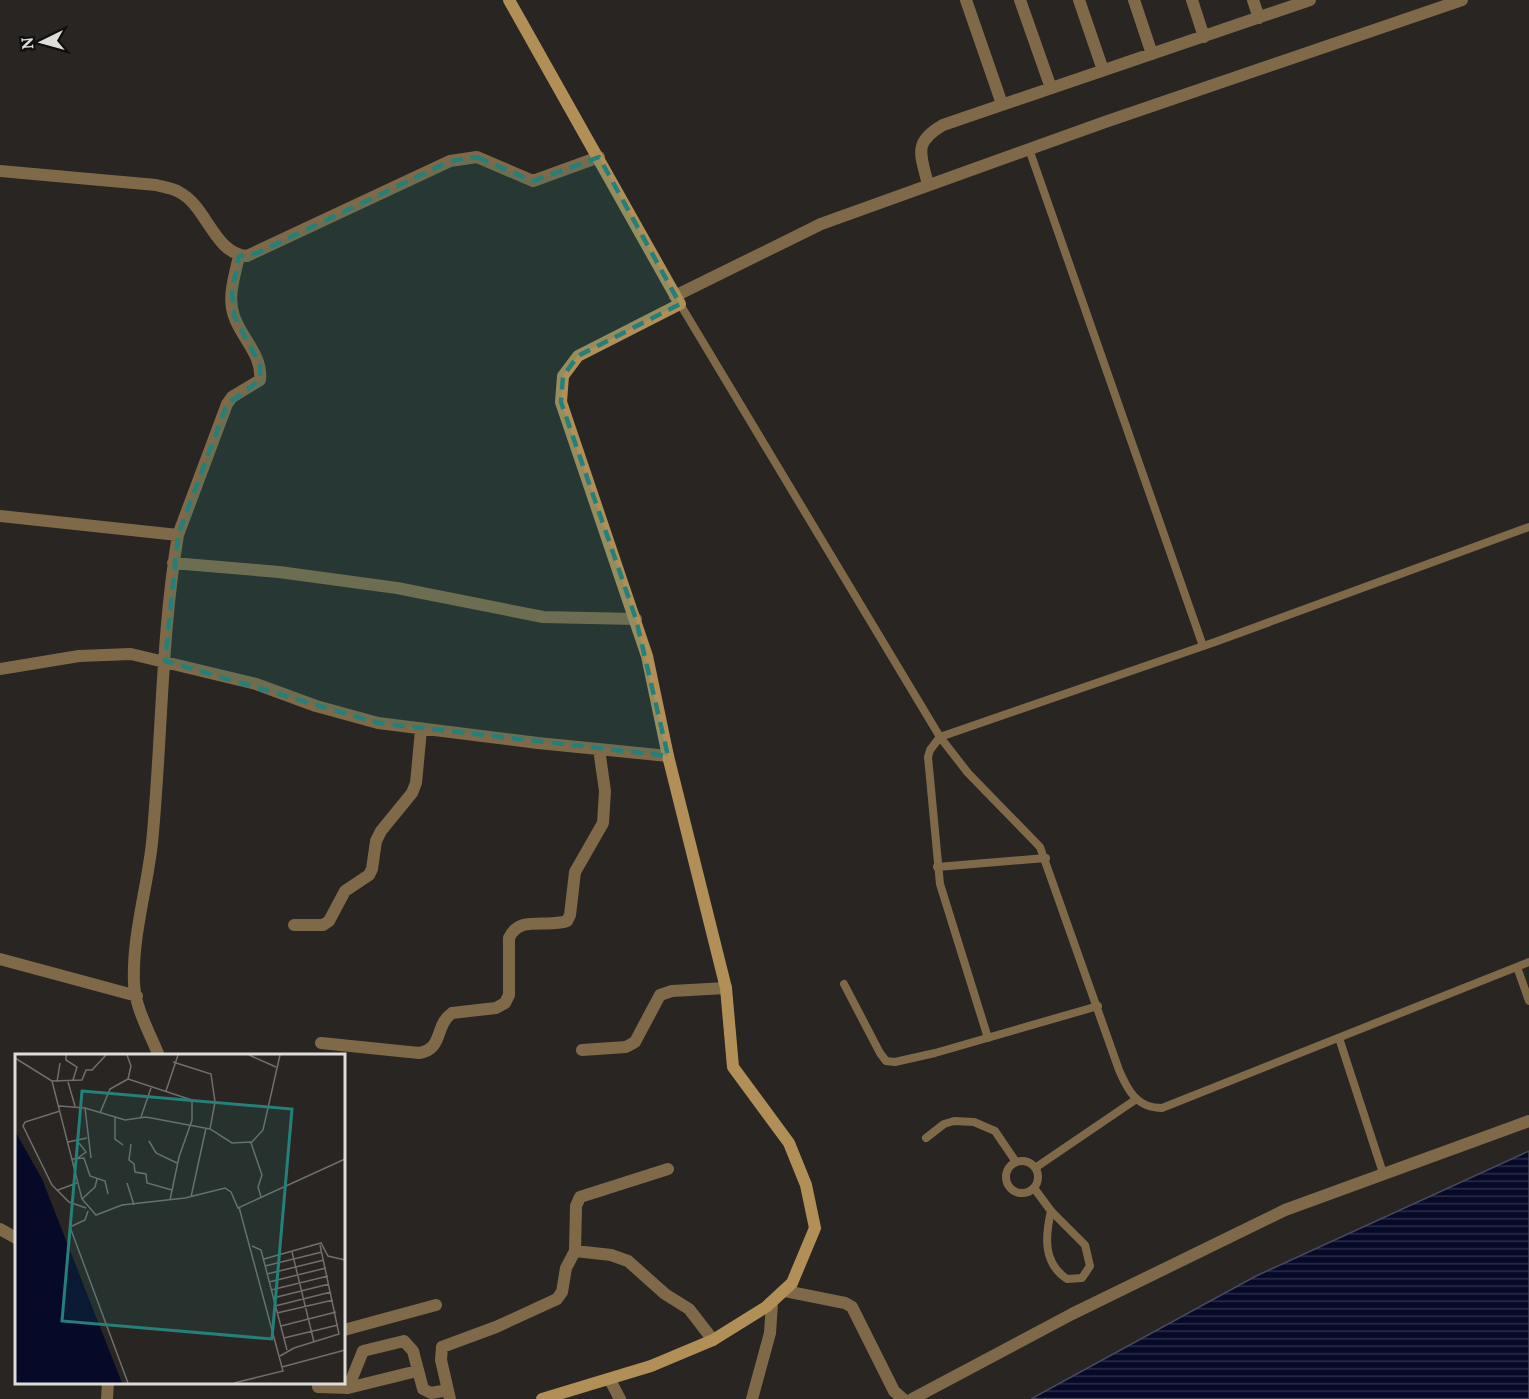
<svg xmlns="http://www.w3.org/2000/svg" width="1529" height="1399" font-family="Lora,serif">
<style>
.water{fill:url(#water-rules);stroke:#48495e;stroke-width:1.5}
.lines{fill:none;stroke-linecap:round;stroke-linejoin:round}
.lane{stroke:#806948;stroke-width:8}
.street{stroke:#806948;stroke-width:12}
.secondary{stroke:#b38f58;stroke-width:12}
.marked{fill:#248079;fill-opacity:0.2;stroke:#248079;stroke-width:4.5;stroke-dasharray:12 8;stroke-linejoin:round}
.inset-road{fill:none;stroke:#716f6c;stroke-width:1.5}
.view{fill:#248079;fill-opacity:0.15;stroke:#248079;stroke-width:3}
.inset-edge{fill:none;stroke:#deddda;stroke-width:3}
</style>
<defs>
<pattern id="water-rules" width="6" height="5" patternUnits="userSpaceOnUse" patternTransform="scale(1.5)"><rect width="6" height="5" fill="#070929"/><path d="M0 2.5h6" fill="none" stroke="#2b2c47"/></pattern>
</defs>
<rect width="100%" height="100%" fill="#282522"/>
<path class="water" d="M 1529,1151 L 1529,1399 L 1031,1399 L 1256,1276 Z"/>
<g class="lines">
<path class="lane" d="M 1029,149 L 1203,646
M 680,304 L 940,737 L 968,773 L 1040,847 L 1119,1070 C 1128,1091 1137,1108 1162,1108 L 1529,962
M 937,867 L 1046,858
M 1517,967 L 1529,1001
M 844,984 L 880,1053 L 886,1061 L 895,1062 L 935,1053 L 1098,1006
M 988,1038 L 940,884 L 928,757 L 930,750 L 940,737 L 1215,642 L 1529,527
M 1339,1038 L 1383,1173
M 926,1138 L 944,1124 L 954,1121 L 974,1122 L 995,1131 L 1016,1162
M1006 1177a16 16 0 1 1 32 0a16 16 0 1 1-32 0Z
M 1035,1168 L 1135,1100
M 1034,1188 L 1051,1211 L 1085,1245 L 1090,1266 L 1082,1278 L 1067,1279 C 1043,1263 1045,1237 1051,1211"/>
<path class="street" d="M 966,0 L 1002,104
M 1020,0 L 1051,88
M 1079,0 L 1103,70
M 1134,0 L 1152,54
M 1192,0 L 1204,37
M 1253,0 L 1259,18
M 0,171 L 156,185 C 163,187 173,188 179,192 C 207,206 214,254 247,256 L 450,161 L 477,157 L 533,181 L 599,157
M 928,185 C 921,154 912,143 943,125 L 1310,0
M 675,296 L 821,224 L 1105,122 L 1462,0
M 0,516 L 178,535 L 227,404 L 232,397 L 260,380 C 263,355 241,338 234,316 C 227,297 235,275 239,256
M 173,563 L 279,572 L 397,588 L 543,617 L 636,619
M 0,669 L 79,656 L 131,654 L 256,684 L 316,706 L 378,723 L 538,743 L 668,756
M 294,925 L 323,925 L 329,921 L 345,891 L 369,875 L 372,869 L 376,841 L 381,831 L 412,793 L 416,783 L 421,730
M 0,959 L 137,996
M 321,1043 L 419,1053 C 444,1049 434,1026 452,1013 L 496,1008 L 505,1003 L 509,995 L 509,938 C 519,915 547,928 567,921 L 570,915 L 575,872 L 603,823 L 605,791 L 599,749
M 582,1050 L 626,1047 L 635,1042 L 660,995 L 672,991 L 726,988
M 159,1056 C 150,1033 135,1008 134,983 C 132,937 147,889 152,843 C 162,740 161,636 178,535
M 0,1229 L 16,1238
M 575,1251 L 611,1255 L 628,1261 L 665,1294 L 689,1309 L 713,1340
M 785,1291 L 845,1303 L 852,1307 L 894,1391 L 903,1399
M 344,1330 L 436,1305
M 610,1380 L 620,1399
M 318,1387 L 348,1388 L 417,1371
M 348,1388 L 363,1351 L 404,1341 L 413,1351 L 423,1389 L 431,1393 L 448,1390
M 107,1399 L 108,1382
M 450,1399 L 441,1360 L 442,1347 L 496,1327 L 557,1299 L 562,1292 L 566,1268 L 575,1251 L 576,1206 L 580,1197 L 668,1169
M 752,1399 L 770,1333 L 772,1303
M 912,1399 L 1072,1314 L 1285,1210 L 1529,1121"/>
<path class="secondary" d="M 509,0 L 680,304 L 578,356 L 563,376 L 561,402 L 647,656 L 668,756 L 726,988 L 733,1067 L 789,1143 L 806,1185 L 815,1228 L 792,1283 L 766,1307 L 713,1340 L 651,1366 L 542,1399"/>
</g>
<path class="marked" d="M 477,157 L 533,181 L 599,157 L 680,304 L 578,356 L 563,376 L 561,402 L 636,619 L 668,756 L 378,723 L 165,661 L 178,535 L 227,404 L 260,380 L 260,365 L 234,316 L 232,291 L 239,256 L 257,253 L 450,161 Z"/>
<g transform="translate(15 1054)">
<rect width="330" height="330" fill="#282522"/>
<path d="M 0,77 L 27,125 L 107,329 L 0,329 Z" fill="#070929"/>
<path class="inset-road" d="M 51,1 L 51,6 L 62,13 L 58,26M 112,1 L 116,12 L 113,25 L 177,46 L 177,66 L 164,103 L 155,146M 234,1 L 261,13M 0,4 L 37,27 L 67,145 L 81,161 L 107,151 L 170,144 L 210,134 L 216,138 L 223,154 L 330,105M 158,8 L 196,20 L 200,48 L 195,75 L 217,89 L 236,88M 37,27 L 67,26 L 71,16 L 77,16 L 91,1M 42,28 L 45,9M 53,28 L 60,52M 151,37 L 163,1M 44,52 L 70,54 L 110,66 L 131,63 L 195,75M 70,54 L 76,104M 45,57 L 10,68 L 8,72 L 37,131 L 54,148 L 71,154M 85,59 L 95,35 L 113,25M 126,63 L 136,34M 100,64 L 100,85 L 108,91M 134,87 L 141,99 L 162,109M 53,88 L 72,84M 116,90 L 114,106 L 119,110 L 120,118 L 131,120 L 132,129 L 157,136M 63,104 L 71,98 L 64,89M 57,105 L 69,104 L 75,122 L 90,127 L 93,140M 112,129 L 119,151M 43,136 L 62,129M 176,143 L 191,74M 246,143 L 243,133 L 247,121 L 236,89 L 248,76 L 265,1M 67,145 L 80,133 L 82,125M 73,157 L 70,166 L 55,173 L 113,329M 237,192 L 246,196 L 272,296M 277,198 L 299,288M 249,205 L 306,189 L 313,202 L 330,206M 250,212 L 307,198M 252,220 L 309,206M 254,228 L 311,214M 256,236 L 313,222M 258,244 L 314,230M 260,252 L 316,238M 262,259 L 318,246M 266,272 L 321,258M 269,284 L 323,271M 265,302 L 279,294 L 324,280 L 305,191M 267,313 L 330,296M 219,329 L 268,317 L 224,153"/>
<path class="view" d="M 67,37 L 277,55 L 257,285 L 47,267 Z"/>
<rect width="330" height="330" class="inset-edge"/>
</g>
<g transform="translate(42 42) rotate(265)" stroke="#100f0d" stroke-width="4.5" paint-order="stroke">
<path d="M0-4.5L10 22L0 15L-10 22Z" fill="#deddda"/>
<text y="-9" font-size="16" font-weight="bold" text-anchor="middle" fill="#deddda">N</text>
</g>
</svg>
